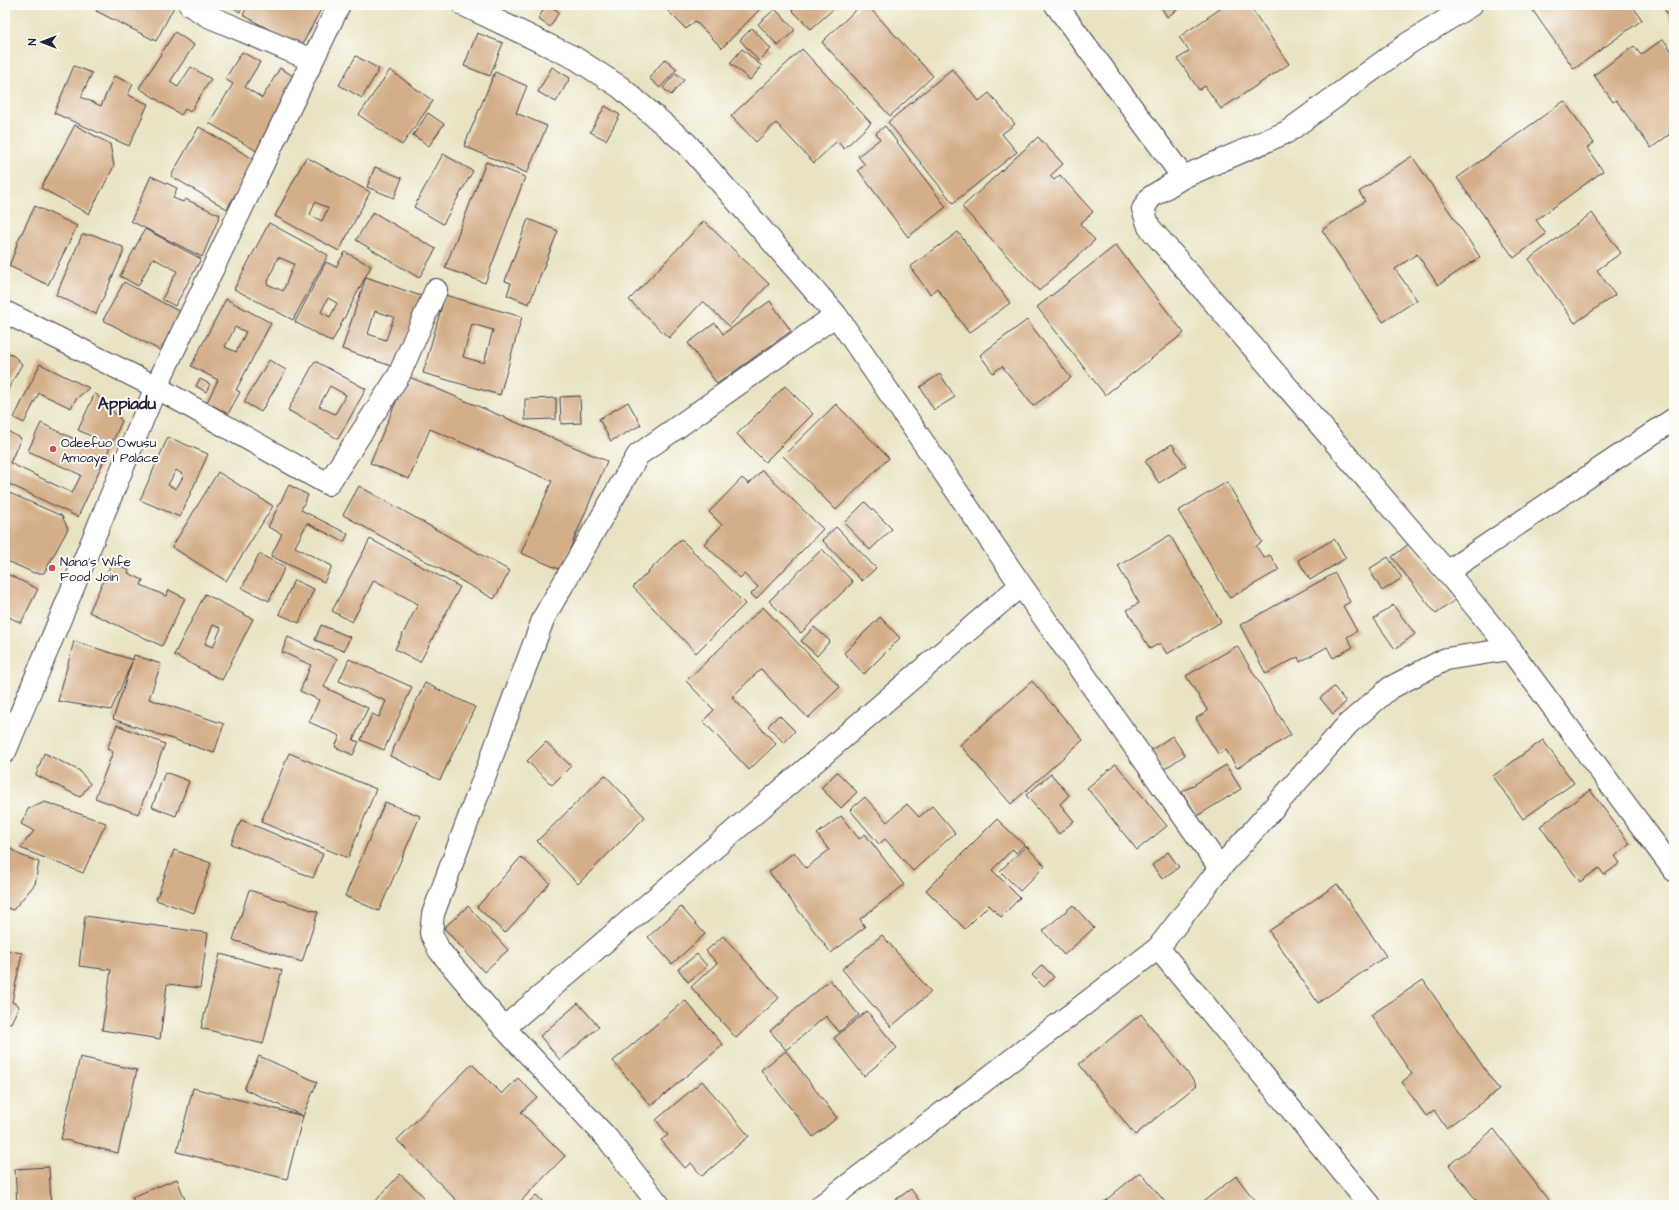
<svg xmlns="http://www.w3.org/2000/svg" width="1679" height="1210" font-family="'Architects Daughter',sans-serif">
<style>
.building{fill:#d4ae88;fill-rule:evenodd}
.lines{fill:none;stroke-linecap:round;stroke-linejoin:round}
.minor-casing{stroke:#403f4f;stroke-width:24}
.minor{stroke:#fff;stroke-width:22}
.poi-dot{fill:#d1495b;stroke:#fdfcf7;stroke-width:1.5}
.labels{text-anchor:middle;stroke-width:4;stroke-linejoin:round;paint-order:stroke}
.poi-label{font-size:13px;fill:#22223b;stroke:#fdfcf7;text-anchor:start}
.district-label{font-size:17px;font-weight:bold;fill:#22223b;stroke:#fdfcf7}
</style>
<rect width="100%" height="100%" fill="#fdfcf7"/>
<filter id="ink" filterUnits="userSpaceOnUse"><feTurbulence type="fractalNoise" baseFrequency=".025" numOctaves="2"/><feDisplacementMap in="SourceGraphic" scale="8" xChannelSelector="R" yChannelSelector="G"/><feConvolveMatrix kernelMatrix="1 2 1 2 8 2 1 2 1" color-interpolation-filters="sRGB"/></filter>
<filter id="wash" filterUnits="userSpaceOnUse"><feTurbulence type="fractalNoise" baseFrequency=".012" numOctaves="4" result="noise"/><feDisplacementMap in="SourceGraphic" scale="16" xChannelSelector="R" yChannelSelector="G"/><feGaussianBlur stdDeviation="0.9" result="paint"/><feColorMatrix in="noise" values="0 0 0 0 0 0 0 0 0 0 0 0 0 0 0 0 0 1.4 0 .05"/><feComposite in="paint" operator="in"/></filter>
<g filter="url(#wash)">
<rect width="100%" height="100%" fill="#e9e3c3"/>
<g id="blocks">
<path class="building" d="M 99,5 L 175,5 L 156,41 L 96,11 Z
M 229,5 L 244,5 L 240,12 Z
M 248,5 L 291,5 L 300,10 L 302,5 L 309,5 L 320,11 L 301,47 L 243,15 Z
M 546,5 L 549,5 L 559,12 L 550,27 L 538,19 Z
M 667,5 L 759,5 L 761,8 L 722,48 L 695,21 L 686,29 L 665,8 Z
M 787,5 L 838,5 L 811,29 Z
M 861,5 L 867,5 L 933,76 L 890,116 L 822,42 Z
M 1160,5 L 1184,5 L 1167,17 Z
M 1226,5 L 1249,5 L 1289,64 L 1221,109 L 1205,86 L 1199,90 L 1178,59 L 1189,51 L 1179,37 Z
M 1529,5 L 1632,5 L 1642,20 L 1574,69 Z
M 1662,5 L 1674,5 L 1674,25 Z
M 775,9 L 795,30 L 778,46 L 758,24 Z
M 752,28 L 771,49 L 759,61 L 740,40 Z
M 175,32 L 194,45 L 170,82 L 178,87 L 191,67 L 211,79 L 190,112 L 185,109 L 181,115 L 139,88 Z
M 477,33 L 503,43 L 490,76 L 464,66 Z
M 1663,39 L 1674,54 L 1674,131 L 1651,148 L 1616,100 L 1613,102 L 1594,75 L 1634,46 L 1641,55 Z
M 742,49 L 762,66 L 750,80 L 730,63 Z
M 802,49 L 871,123 L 844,149 L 837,141 L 814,163 L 776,123 L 756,142 L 731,116 Z
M 242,52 L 260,62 L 245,87 L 262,98 L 280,68 L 305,83 L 262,154 L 209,123 L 233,84 L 225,79 Z
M 356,56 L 379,69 L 362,98 L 339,85 Z
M 665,59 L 677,69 L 660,88 L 649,78 Z
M 74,66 L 92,73 L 81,97 L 101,106 L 114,76 L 133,84 L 128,95 L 148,104 L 129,146 L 54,113 Z
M 552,67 L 570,78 L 556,102 L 538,92 Z
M 952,69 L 979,101 L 989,93 L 1015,124 L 1002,134 L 1017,152 L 953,203 L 888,122 Z
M 390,70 L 433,101 L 402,145 L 359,115 Z
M 495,72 L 527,86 L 516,113 L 547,126 L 527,173 L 464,146 Z
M 676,73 L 684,80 L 671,95 L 663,88 Z
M 1564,101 L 1594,143 L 1587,148 L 1603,171 L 1536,220 L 1546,234 L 1514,258 L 1457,178 Z
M 605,106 L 620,115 L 606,140 L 590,132 Z
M 428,113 L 444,124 L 429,146 L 413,135 Z
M 75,125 L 110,144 L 114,166 L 89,214 L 41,188 Z
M 885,126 L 946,207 L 908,237 L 858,170 L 865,165 L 858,156 L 880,139 L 876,133 Z
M 199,127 L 255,160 L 227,209 L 171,176 Z
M 1038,137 L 1063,164 L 1050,176 L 1054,180 L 1060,175 L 1093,212 L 1080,224 L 1095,240 L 1039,291 L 962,207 Z
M 443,154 L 473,171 L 443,224 L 414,207 Z
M 1412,156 L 1480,257 L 1438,285 L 1417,254 L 1395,269 L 1417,300 L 1383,322 L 1322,230 L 1365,201 L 1359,192 Z
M 306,157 L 370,192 L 339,251 L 275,216 ZM 315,202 L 328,208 L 322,221 L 310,215 Z
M 486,162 L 525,177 L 485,283 L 445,268 Z
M 375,167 L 402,178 L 394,198 L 367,187 Z
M 151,176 L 177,188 L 173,198 L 183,202 L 185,199 L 220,215 L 202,257 L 131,221 Z
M 35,206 L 77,226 L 48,285 L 9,266 L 15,251 L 17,243 Z
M 373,212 L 436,249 L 419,278 L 356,240 Z
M 1592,213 L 1621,253 L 1597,270 L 1615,295 L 1575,323 L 1529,259 Z
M 528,219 L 558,231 L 529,304 L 507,295 L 511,283 L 505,281 Z
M 704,221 L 769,284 L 729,326 L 703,301 L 669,338 L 629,300 Z
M 269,223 L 328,255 L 293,320 L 234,289 ZM 278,257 L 294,264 L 283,291 L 267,284 Z
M 145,229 L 201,259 L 175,306 L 162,299 L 177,271 L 153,258 L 138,286 L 120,276 Z
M 958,232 L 1010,303 L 969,333 L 937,288 L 930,294 L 910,267 Z
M 82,235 L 94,235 L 123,247 L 123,253 L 96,314 L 56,295 Z
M 1116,245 L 1184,333 L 1105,395 L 1037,307 Z
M 345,252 L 371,266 L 332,342 L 295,322 L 326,262 L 336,267 ZM 328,298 L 337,303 L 330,317 L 321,312 Z
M 366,277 L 421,296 L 397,368 L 342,349 ZM 375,311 L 394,317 L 386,340 L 368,334 Z
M 124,282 L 186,315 L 165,353 L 103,320 Z
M 445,295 L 522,317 L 500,395 L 423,373 ZM 472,324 L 493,330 L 484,363 L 463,357 Z
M 226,299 L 271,323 L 236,390 L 240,392 L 228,414 L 207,402 L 218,380 L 191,366 ZM 235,327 L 246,332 L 236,352 L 225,347 Z
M 770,301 L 791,331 L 717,384 L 688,343 L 715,323 L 723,334 Z
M 1027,320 L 1071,378 L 1033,406 L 1002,366 L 993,373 L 980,355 Z
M 5,352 L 14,356 L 22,364 L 5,395 Z
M 269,360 L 286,370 L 261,412 L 244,402 Z
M 315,361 L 366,389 L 338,439 L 288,410 ZM 330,386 L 346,395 L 335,414 L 319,406 Z
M 40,364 L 89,388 L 76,399 L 71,408 L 39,393 L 24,423 L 14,418 Z
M 940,374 L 955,397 L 934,410 L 920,387 Z
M 407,376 L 607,461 L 561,570 L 521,553 L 552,481 L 430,429 L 409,479 L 370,463 Z
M 200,379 L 210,384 L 206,392 L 196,386 Z
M 785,386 L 813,414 L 765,462 L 737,434 Z
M 95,393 L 122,421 L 78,517 L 5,482 L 5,430 L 21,438 L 10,463 L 72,493 L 81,475 L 28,451 L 41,423 L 89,446 L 93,437 L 78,430 Z
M 580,396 L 581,423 L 561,424 L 560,397 Z
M 556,398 L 556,419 L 525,420 L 525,399 Z
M 628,402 L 641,425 L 611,441 L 599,419 Z
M 836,404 L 889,458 L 836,510 L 783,456 Z
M 168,437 L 208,454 L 180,517 L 140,500 ZM 176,470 L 184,475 L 176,489 L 168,485 Z
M 1172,444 L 1186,466 L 1159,483 L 1145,461 Z
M 762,470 L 823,529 L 756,599 L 751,594 L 758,587 L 744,574 L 740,578 L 704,544 L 722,525 L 709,512 L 742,478 L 749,484 Z
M 218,472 L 273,506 L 226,581 L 172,547 Z
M 1227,482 L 1262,542 L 1256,546 L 1264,558 L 1270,555 L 1279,570 L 1230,598 L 1178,511 Z
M 289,485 L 308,495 L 301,510 L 348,534 L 344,542 L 307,523 L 295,547 L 332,566 L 324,582 L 271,556 L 282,534 L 268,527 Z
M 359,486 L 510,571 L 494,599 L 343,515 Z
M 5,491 L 62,516 L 68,529 L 44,573 L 34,573 L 5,560 Z
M 865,502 L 892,529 L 870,550 L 844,523 Z
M 836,527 L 876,568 L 862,581 L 822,540 Z
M 1170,535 L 1221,622 L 1167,654 L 1160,643 L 1150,649 L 1127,610 L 1139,603 L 1118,566 Z
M 370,539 L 460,587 L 420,662 L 395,649 L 418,604 L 374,580 L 352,622 L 332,611 Z
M 681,539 L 745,604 L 696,653 L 633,587 Z
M 1334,539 L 1346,558 L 1310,580 L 1298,560 Z
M 1410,543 L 1455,600 L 1436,614 L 1392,557 Z
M 822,549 L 853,582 L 801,633 L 769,601 Z
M 259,554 L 285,567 L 269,601 L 242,588 Z
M 1388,557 L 1402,578 L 1382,591 L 1369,569 Z
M 112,562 L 129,570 L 128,573 L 143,580 L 141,585 L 166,596 L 169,590 L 185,598 L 162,646 L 89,612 Z
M 5,573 L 38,589 L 21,623 L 5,615 Z
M 1335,573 L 1350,602 L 1343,606 L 1357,631 L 1347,637 L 1353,647 L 1333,658 L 1327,647 L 1300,662 L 1298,657 L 1266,674 L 1240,625 Z
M 294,580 L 314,589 L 299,623 L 279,614 Z
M 205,594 L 253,619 L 222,680 L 174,655 ZM 213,625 L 221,628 L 213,647 L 205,644 Z
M 1393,605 L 1415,634 L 1395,649 L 1374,619 Z
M 763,607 L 840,687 L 808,718 L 761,669 L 732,697 L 776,744 L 749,770 L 703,721 L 714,710 L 686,681 Z
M 880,617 L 900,638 L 864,674 L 844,653 Z
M 321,625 L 350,637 L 344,651 L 315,640 Z
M 814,627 L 830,641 L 817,656 L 801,641 Z
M 288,637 L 337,659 L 324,687 L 368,708 L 353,740 L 359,742 L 353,755 L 335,747 L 340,736 L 309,722 L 319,700 L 300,691 L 311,665 L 282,652 Z
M 74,641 L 133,660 L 134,655 L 161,664 L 149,699 L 224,724 L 214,753 L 113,719 L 132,662 L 111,710 L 58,701 Z
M 1237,646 L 1291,735 L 1237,768 L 1226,750 L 1218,754 L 1196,718 L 1208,711 L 1186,676 Z
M 349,659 L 412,687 L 384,750 L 361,740 L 372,714 L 379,717 L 386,701 L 339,681 Z
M 1032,681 L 1083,740 L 1011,804 L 960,745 Z
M 425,683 L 475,707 L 440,780 L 390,756 Z
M 1334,687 L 1346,702 L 1333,714 L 1320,698 Z
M 779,715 L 795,731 L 784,743 L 768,726 Z
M 117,725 L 165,744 L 138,814 L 95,798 L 113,752 L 107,749 Z
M 1172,736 L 1185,755 L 1160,772 L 1147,753 Z
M 1543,740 L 1574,783 L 1523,819 L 1493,776 Z
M 546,742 L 571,766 L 552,785 L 527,761 Z
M 44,753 L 80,771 L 90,784 L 80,797 L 36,775 Z
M 289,753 L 376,789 L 348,858 L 261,822 Z
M 1116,764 L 1167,826 L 1137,850 L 1087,788 Z
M 1226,765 L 1241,789 L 1197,816 L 1182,792 Z
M 165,772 L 189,781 L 176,816 L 152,807 Z
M 837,772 L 857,792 L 841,808 L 821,788 Z
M 1051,774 L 1069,795 L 1060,804 L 1074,821 L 1059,834 L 1026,795 Z
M 605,775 L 645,817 L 578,884 L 537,841 Z
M 1590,790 L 1630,844 L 1615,856 L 1620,863 L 1604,875 L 1599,868 L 1580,882 L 1540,826 Z
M 865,797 L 887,822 L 907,804 L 919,817 L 932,806 L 955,833 L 913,871 L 885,839 L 879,844 L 850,810 Z
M 45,802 L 106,823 L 83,873 L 20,848 L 34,831 L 21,824 L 28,809 Z
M 385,802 L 420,816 L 379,911 L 345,896 Z
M 841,816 L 859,839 L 865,834 L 904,885 L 860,919 L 865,927 L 831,953 L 769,872 L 794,852 L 806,868 L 829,850 L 817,834 Z
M 997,819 L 1024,845 L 1016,853 L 1013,849 L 992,870 L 1020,898 L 1001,917 L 989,905 L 965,929 L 926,890 Z
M 241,820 L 323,854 L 313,878 L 231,844 Z
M 5,845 L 20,855 L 39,862 L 35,884 L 13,910 L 5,907 Z
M 1026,846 L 1045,866 L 1020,891 L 1000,871 Z
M 174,850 L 211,863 L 194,913 L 156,900 Z
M 1168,852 L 1179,867 L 1162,879 L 1152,865 Z
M 521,857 L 550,883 L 505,933 L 477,907 Z
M 1337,884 L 1386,956 L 1318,1003 L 1269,931 Z
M 249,890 L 318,912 L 302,962 L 233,940 Z
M 1073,905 L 1094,928 L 1064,955 L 1043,931 Z
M 468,906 L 508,950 L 484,972 L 444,928 Z
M 681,907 L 705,934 L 672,964 L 648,937 Z
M 85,916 L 208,933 L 200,988 L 167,984 L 160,1039 L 102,1030 L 111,970 L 79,966 Z
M 882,935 L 931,992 L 891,1027 L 842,969 Z
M 723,936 L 779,998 L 736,1038 L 691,987 L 717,963 L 706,951 Z
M 5,950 L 22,953 L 12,1002 L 19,1006 L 11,1023 L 5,1022 Z
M 220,954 L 282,970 L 263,1044 L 201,1028 Z
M 697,954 L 707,966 L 688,982 L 678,969 Z
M 1042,965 L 1054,977 L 1044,987 L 1032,975 Z
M 830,980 L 859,1015 L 839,1032 L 826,1016 L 786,1050 L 770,1031 Z
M 1423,980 L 1499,1090 L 1446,1128 L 1434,1110 L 1426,1116 L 1402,1082 L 1412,1074 L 1371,1015 Z
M 685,1000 L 723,1045 L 651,1106 L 613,1061 Z
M 578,1003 L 599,1027 L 560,1060 L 540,1036 Z
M 867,1011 L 897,1048 L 864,1076 L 834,1038 Z
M 1141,1014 L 1197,1085 L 1135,1135 L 1079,1064 Z
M 786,1051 L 837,1118 L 813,1137 L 761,1070 Z
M 259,1056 L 317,1082 L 303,1116 L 287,1179 L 177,1152 L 193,1088 L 303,1116 L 244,1089 Z
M 80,1057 L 137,1070 L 118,1153 L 61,1139 Z
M 472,1064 L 502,1094 L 518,1078 L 537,1097 L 521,1112 L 565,1156 L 517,1205 L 461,1205 L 397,1140 Z
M 702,1081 L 749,1136 L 702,1176 L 691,1163 L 685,1168 L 661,1140 L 668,1135 L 656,1120 Z
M 1494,1129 L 1552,1205 L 1480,1205 L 1449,1165 Z
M 49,1167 L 51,1205 L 17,1205 L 15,1169 Z
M 1140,1172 L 1165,1202 L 1162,1205 L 1100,1205 Z
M 400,1174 L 424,1197 L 417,1205 L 372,1205 Z
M 1236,1176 L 1258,1205 L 1199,1205 Z
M 177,1179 L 187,1205 L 135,1205 L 132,1197 Z
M 911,1189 L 922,1205 L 888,1205 Z
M 536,1195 L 546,1205 L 526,1205 Z"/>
</g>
</g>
<g filter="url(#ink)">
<use href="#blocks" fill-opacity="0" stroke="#403f4f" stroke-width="1"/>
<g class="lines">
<defs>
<path id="minor" d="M 190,5 L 208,16 L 312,60
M 464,5 L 575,58 L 620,87 L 687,144 L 836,315 L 1021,585 L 1220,868
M 1056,5 L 1183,177
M 1471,5 L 1409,43 L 1287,132 L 1183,177 L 1151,197 L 1143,209 L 1149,227 L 1447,572 L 1510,649 L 1674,870
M 5,312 L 156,387 L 328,484 L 399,375 L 436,290
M 1447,572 L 1674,419
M 5,752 L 156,387 L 339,5
M 1158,948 L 1370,1205
M 504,1028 L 1021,585
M 659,1205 L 607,1138 L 504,1028 L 439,950 L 431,933 L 433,914 L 544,617 L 638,455 L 836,315
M 822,1205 L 1158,948 L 1220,868 L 1348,724 L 1390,688 L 1446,659 L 1510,649"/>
</defs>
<use href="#minor" class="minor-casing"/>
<use href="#minor" class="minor"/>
</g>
</g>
<g class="poi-dot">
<circle cx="53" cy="449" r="4"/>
<circle cx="52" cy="568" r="4"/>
</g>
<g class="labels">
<g class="poi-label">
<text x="61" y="447">Odeefuo Owusu<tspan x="61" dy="15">Amoaye I Palace</tspan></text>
<text x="60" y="566">Nana's Wife<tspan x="60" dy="15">Food Join</tspan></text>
</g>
<g class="district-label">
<text x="127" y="409">Appiadu</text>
</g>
</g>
<rect width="1679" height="1210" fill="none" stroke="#fdfcf7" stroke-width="20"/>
<g transform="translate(42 42) rotate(270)" stroke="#fdfcf7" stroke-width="3" paint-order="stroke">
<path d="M0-3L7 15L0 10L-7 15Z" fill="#22223b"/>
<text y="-6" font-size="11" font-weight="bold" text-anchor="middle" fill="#22223b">N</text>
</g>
</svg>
